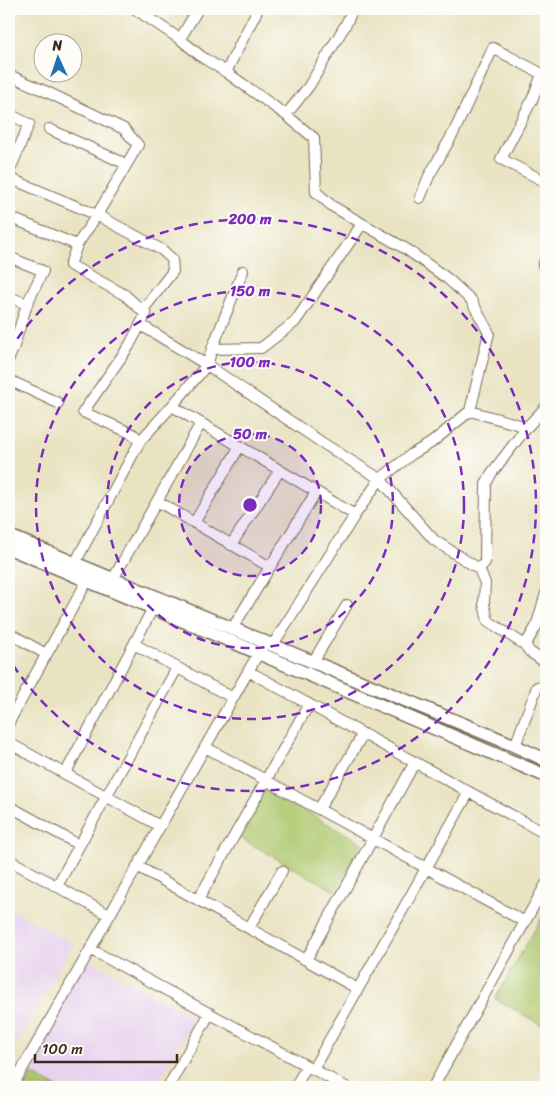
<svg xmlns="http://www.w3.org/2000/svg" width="555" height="1096" font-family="Sriracha,sans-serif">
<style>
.built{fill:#e8d2ee}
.green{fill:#aec86d;stroke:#747946}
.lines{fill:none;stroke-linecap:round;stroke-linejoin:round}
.minor-casing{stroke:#786b57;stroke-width:12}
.tertiary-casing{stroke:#786b57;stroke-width:15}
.minor{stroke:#fff;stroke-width:10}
.tertiary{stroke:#fff;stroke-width:12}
.ring{fill:none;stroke:#7b2cbf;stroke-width:2.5;stroke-dasharray:9 6}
.centre{fill:#7b2cbf;stroke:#fdfcf7;stroke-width:2.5}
.ring-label{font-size:15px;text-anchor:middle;font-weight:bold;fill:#7b2cbf;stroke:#fdfcf7;stroke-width:4;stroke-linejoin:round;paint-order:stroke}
</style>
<rect width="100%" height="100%" fill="#fdfcf7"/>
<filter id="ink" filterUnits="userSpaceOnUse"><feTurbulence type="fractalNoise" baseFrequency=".02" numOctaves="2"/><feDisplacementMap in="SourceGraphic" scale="10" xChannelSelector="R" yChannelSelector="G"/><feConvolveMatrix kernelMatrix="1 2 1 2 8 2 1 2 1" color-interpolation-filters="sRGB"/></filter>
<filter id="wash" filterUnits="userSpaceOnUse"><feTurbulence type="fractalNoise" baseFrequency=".0096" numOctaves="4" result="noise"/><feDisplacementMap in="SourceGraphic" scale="20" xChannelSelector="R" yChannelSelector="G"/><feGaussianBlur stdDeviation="1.12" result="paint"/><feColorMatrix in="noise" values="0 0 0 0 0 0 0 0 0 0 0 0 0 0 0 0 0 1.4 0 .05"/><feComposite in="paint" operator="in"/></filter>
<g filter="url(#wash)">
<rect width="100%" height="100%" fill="#e9e3c2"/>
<path class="built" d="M 9,908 L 73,944 L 9,1057 Z
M 82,956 L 194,1018 L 155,1087 L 9,1087 Z"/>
<path class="green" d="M 266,789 L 362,843 L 335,891 L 238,837 Z
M 546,910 L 546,1027 L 495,999 Z
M 31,1074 L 57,1087 L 27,1087 Z"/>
</g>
<g filter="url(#ink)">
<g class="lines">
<defs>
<path id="minor" d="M 135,9 L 180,39 L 198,9
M 180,39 L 202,57 L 226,72 L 286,115 L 314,138 L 316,192 L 332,206 L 406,249 L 448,279 L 471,300 L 489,333 L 470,411 L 431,443 L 412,454 L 380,479 L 355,515 L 272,646
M 226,72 L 258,9
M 542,74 L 532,100 L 501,159 L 546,182
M 9,75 L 47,92 L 124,129 L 138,145 L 97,215 L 77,245 L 70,265 L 125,295 L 146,314 L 129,346 L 83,412 L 133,434 L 140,441 L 75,563
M 9,114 L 29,124 L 9,172
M 286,115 L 309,86 L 346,24 L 353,9
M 49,129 L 126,164
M 9,178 L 97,215 L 162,250 L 172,259 L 173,271 L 142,311
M 420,198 L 429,176 L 454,132 L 493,48 L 546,76
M 9,217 L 77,245
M 9,257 L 43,271 L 27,304 L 13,349 L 9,358
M 546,258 L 543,265 L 546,270
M 9,297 L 27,304
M 141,325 L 207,365 L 321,442 L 380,479 L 434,540 L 479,569 L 485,583 L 484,604 L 488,621 L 525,645 L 530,652 L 546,663
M 212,349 L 243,271
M 9,380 L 58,403
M 172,406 L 355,515
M 470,411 L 527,427
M 140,441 L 172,406 L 207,365 L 212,349 L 261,348 L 295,322 L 362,224
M 157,501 L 270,567
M 194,523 L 240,446
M 231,545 L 280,470
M 479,569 L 485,562 L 486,484 L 491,474 L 527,427 L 546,407
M 113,579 L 201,423
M 232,629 L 316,492
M 9,633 L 46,654
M 134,644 L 233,698
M 525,645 L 536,627 L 546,593
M 313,662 L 347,605
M 248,671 L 546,834
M 9,722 L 91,574
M 9,743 L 160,826
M 515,746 L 537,687
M 205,747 L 525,922
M 65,774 L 153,608
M 9,806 L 79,845
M 319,809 L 363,734
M 9,860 L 109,915
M 137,866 L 358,989
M 57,886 L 177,668
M 198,900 L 309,704
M 249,928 L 282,871
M 90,949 L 346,1087
M 306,960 L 415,762
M 313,1069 L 469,792
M 12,1087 L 262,647
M 168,1087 L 210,1013
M 295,1087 L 307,1066
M 433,1087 L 546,884"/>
<path id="tertiary" d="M 9,536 L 511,744 L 546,760
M 9,548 L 153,608 L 546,776"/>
</defs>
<use href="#minor" class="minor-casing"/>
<use href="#tertiary" class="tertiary-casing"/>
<use href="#minor" class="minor"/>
<use href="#tertiary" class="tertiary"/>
</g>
</g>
<circle cx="250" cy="505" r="71" fill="#7b2cbf" fill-opacity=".12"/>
<g class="ring">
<circle cx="250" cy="505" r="71"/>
<circle cx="250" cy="505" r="143"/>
<circle cx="250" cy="505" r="214"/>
<path d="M9 351A286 286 0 1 1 9 659"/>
</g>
<circle cx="250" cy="505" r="8" class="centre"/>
<g class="ring-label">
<text x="250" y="224">200 m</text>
<text x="250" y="296">150 m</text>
<text x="250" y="367">100 m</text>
<text x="250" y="439">50 m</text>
</g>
<rect width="555" height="1096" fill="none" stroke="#fdfcf7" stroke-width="30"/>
<g transform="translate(58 58) rotate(357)"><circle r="24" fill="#fdfcf7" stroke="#afa8a0"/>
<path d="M0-4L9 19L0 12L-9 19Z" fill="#1f6fb2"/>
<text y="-8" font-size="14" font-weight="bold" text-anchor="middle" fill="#3b2a1e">N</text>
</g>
<path d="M35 1054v8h142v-8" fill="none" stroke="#3b2a1e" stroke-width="2.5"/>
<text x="42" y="1054" font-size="15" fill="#3b2a1e" stroke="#fdfcf7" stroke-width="4" paint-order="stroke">100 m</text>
</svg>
